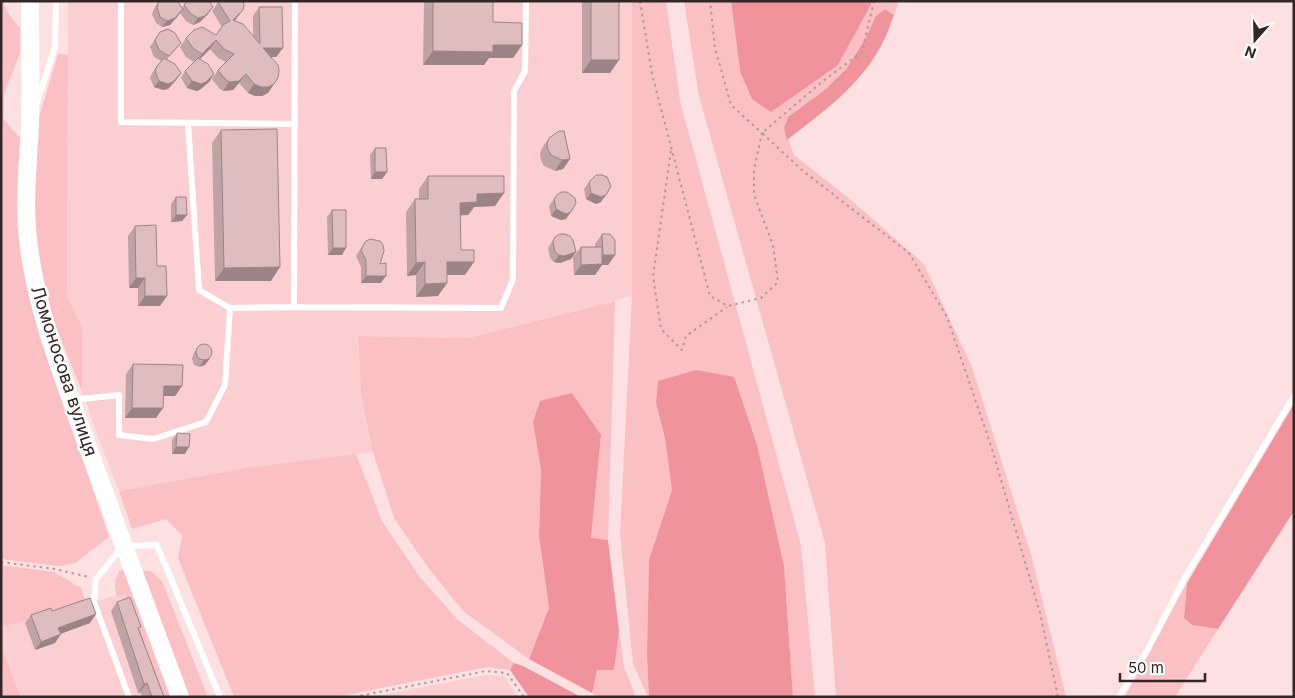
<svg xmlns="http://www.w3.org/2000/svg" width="1295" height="698" font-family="Inter,sans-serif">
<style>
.built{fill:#fbcfd2}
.green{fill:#fbc0c4}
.forest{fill:#f0939c}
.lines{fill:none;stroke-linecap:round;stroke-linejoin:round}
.path{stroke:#b0999a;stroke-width:2;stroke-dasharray:2.5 4;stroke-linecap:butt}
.lane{stroke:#fff;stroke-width:6}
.secondary{stroke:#fff;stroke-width:18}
.wall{fill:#c0a3a4}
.shaded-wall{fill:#9c8486}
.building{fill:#dfbdbf;stroke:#9c8486}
.labels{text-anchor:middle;stroke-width:5;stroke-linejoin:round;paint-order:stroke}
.street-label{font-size:18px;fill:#332627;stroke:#fff}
</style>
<rect width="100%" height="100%" fill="#fde0e2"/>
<path class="built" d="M 68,1 L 632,1 L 632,296 L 469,338 L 358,336 L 361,395 L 373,452 L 251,467 L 119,491 L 95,429 L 82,391 L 82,327 L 67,296 Z
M 126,593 L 162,697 L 21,697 L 1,646 L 1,627 Z
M 486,675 L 504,676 L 518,697 L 382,697 L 381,695 Z"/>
<path class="green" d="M 1,1 L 3,1 L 8,13 L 20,28 L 20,53 L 4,94 L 4,120 L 22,140 L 20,245 L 27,285 L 39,330 L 109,537 L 75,563 L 58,566 L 1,559 Z
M 632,1 L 666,1 L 680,101 L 801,545 L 815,697 L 793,697 L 784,566 L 757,445 L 733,377 L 656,403 L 665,441 L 672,490 L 649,560 L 647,654 L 649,697 L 648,697 L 633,664 L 620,533 L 632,296 Z
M 684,1 L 731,1 L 740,72 L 838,65 L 873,1 L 899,1 L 894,15 L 885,9 L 876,16 L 865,39 L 847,68 L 826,89 L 788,117 L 784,128 L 794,155 L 851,200 L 924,264 L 972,367 L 1032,558 L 1066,697 L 836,697 L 825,543 L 699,96 Z
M 58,54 L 68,55 L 67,296 L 82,327 L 82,391 L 55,325 L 41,276 L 36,242 L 34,199 L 36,127 Z
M 615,301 L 608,540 L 591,539 L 601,435 L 540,401 L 533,422 L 541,470 L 539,536 L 549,608 L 529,659 L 464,612 L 429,569 L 394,518 L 373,452 L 361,395 L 358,336 L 469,338 Z
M 356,454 L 382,521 L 419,576 L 457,619 L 514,663 L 510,670 L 487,667 L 336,697 L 234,697 L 178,558 L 182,535 L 166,519 L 132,529 L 119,491 L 251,467 Z
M 1,565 L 54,572 L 81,588 L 86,604 L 1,627 Z
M 126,569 L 171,697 L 162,697 L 126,594 L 116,596 L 115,581 L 119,571 Z
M 142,571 L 151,571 L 162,581 L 208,697 L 188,697 Z
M 1187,583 L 1184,618 L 1192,625 L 1218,629 L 1175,697 L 1125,697 Z
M 619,631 L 624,667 L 636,697 L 599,697 L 592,693 L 597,669 L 614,669 Z
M 1,646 L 21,697 L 1,697 Z"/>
<path class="forest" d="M 731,1 L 873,1 L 838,65 L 771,112 L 752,99 L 740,71 Z
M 885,9 L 894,15 C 890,25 887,35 882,44 C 861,85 823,112 787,140 L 784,128 L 788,117 L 826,89 L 847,68 L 865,39 L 876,16 Z
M 696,370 L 734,377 L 757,445 L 784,566 L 793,697 L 649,697 L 647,654 L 649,560 L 672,490 L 665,439 L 656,403 L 658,381 Z
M 572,393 L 601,435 L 591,538 L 608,540 L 619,631 L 614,670 L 597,670 L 592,693 L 529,659 L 549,608 L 539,536 L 541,470 L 533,422 L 540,401 Z
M 1294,404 L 1294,511 L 1218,629 L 1192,625 L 1184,618 L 1187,583 Z
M 514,663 L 523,666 L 581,697 L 529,697 L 510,670 Z"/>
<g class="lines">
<path class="path" d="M 640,1 L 652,74 L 710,296 L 728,306 L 761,298 L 778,282 L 773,245 L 754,195 L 754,170 L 762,133 L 731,105 L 715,48 L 710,1
M 874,1 L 862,52 L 823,81 L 762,133 L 803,171 L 909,253 L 947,317 L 992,449 L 1040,613 L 1058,697
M 671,151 L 653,276 L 661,329 L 682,350 L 686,336 L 727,307
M 1,562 L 55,569 L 89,577
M 354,697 L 486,671 L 507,673 L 524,697"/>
<path class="lane" d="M 121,1 L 121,122 L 295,124
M 37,102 L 55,47 L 56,1
M 188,123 L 199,290 L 230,308 L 294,307 L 295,1
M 294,307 L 501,308 L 513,279 L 514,91 L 525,71 L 526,1
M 72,400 L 119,395 L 119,435 L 153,439 L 206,422 L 225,385 L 230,308
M 129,697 L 94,602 L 96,579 L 123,546 L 157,545 L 220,697
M 1119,697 L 1148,649 L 1184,579 L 1294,396"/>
<path class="secondary" d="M 30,1 C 30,43 31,84 30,126 C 28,166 23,206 29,247 C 37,311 61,371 82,431 C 114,520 147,608 180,697"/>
</g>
<path class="wall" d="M 159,1 L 182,8 L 184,5 L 208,14 L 200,22 L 193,25 L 186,21 L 180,13 L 170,25 L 162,27 L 156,23 L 152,14 L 154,9 Z
M 219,1 L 236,19 L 235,21 L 253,37 L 253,16 L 259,7 L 283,48 L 276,57 L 271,57 L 278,78 L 268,93 L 262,96 L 255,96 L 248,93 L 239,83 L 233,90 L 223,91 L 219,88 L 212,79 L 218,70 L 226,62 L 218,58 L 210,49 L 199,59 L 210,81 L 201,89 L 197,91 L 187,88 L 181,78 L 185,71 L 194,62 L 186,57 L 180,47 L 186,38 L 216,35 L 222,27 L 212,11 Z
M 424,1 L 493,1 L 493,22 L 522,45 L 513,58 L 489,58 L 484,65 L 423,65 Z
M 582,1 L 619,1 L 610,73 L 582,73 Z
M 160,32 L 181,43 L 176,49 L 167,59 L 181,73 L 176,80 L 168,89 L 163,90 L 154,87 L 150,78 L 152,73 L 161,61 L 154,57 L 150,47 Z
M 221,130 L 271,281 L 215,281 L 212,143 Z
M 549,138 L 570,159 L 563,169 L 555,171 L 544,166 L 541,160 L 540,154 L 542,148 Z
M 375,148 L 387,172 L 382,179 L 371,179 L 370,155 Z
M 428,176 L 495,206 L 474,207 L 468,215 L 460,215 L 461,250 L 465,275 L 447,275 L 447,283 L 438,296 L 416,297 L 416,275 L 407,276 L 406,212 L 415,199 L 419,199 L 419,189 Z
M 589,182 L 601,202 L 596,204 L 586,199 L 584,189 Z
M 557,195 L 566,219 L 561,220 L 551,216 L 549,206 Z
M 176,197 L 187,215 L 182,221 L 171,222 L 171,204 Z
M 332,210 L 342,255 L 328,255 L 327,217 Z
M 135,226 L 157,266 L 160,306 L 138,306 L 138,288 L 129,288 L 128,236 Z
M 602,234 L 615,255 L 608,265 L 602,265 L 595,275 L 574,275 L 573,257 L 581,247 L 595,247 L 595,244 Z
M 555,237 L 576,252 L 571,259 L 560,263 L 554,262 L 550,258 L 548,248 Z
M 365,242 L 380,264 L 381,283 L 361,283 L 361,267 L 356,256 Z
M 199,346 L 210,358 L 205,365 L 199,367 L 194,365 L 192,359 L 194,353 Z
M 133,364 L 182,386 L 175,396 L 163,396 L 156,418 L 125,418 L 126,374 Z
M 177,433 L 185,454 L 172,454 L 172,440 Z
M 117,602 L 139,629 L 164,697 L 142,697 L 140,692 L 138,693 L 111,611 Z
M 52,611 L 90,623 L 60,634 L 55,643 L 35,650 L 25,623 L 31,615 Z"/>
<path class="shaded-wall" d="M 213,7 L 208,14 L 200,22 L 193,25 L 198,18 Z
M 183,9 L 178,16 L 170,25 L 162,27 L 167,21 Z
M 243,10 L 236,19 L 227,29 L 233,20 Z
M 216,40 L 210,49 L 196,63 L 202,54 Z
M 493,45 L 522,45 L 513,58 L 489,58 L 484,65 L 423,65 L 433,51 Z
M 263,48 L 283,48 L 276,57 L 257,57 Z
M 591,60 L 619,60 L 610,73 L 582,73 Z
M 181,73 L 176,80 L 168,89 L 163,90 L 154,87 L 159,81 Z
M 214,74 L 210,81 L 201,89 L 197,91 L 187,88 L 192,81 Z
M 246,74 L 239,83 L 233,90 L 223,91 L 229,82 Z
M 254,84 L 274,84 L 268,93 L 262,96 L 255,96 L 248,93 Z
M 570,159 L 563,169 L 555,171 L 562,160 Z
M 375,172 L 387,172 L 382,179 L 371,179 Z
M 504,193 L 495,206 L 474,207 L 468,215 L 451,216 L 460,203 L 477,194 Z
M 591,193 L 606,195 L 601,202 L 596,204 L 586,199 Z
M 556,209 L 571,212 L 566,219 L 561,220 L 551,216 Z
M 176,215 L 187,215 L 182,221 L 171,222 Z
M 333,248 L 346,248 L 342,255 L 328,255 Z
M 576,252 L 571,259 L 560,263 L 554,262 L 559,255 Z
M 603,255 L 615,255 L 608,265 L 602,265 L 595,275 L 574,275 L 581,265 L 596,265 Z
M 425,262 L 416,275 L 407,276 L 416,263 Z
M 447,262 L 474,262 L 465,275 L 438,275 Z
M 280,267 L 271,281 L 215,281 L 224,268 Z
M 366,276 L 386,276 L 381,283 L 361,283 Z
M 136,278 L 145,278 L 138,288 L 129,288 Z
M 447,283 L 438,296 L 416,297 L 425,284 Z
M 145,296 L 167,296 L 160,306 L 138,306 Z
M 210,358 L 205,365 L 199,367 L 204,360 Z
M 164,386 L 182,386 L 175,396 L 157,396 Z
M 132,408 L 163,408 L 156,418 L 125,418 Z
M 176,447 L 189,447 L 185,454 L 172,454 Z
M 96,614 L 90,623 L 52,637 L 58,628 Z
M 61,634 L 55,643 L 35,650 L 41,642 Z
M 147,683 L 140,692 L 138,693 L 144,684 Z"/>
<path class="building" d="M 159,1 L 177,1 L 183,9 L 175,18 L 167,21 L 160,17 L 157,7 Z
M 187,1 L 209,1 L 213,7 L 205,16 L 198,18 L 191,14 L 184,5 Z
M 219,1 L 243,1 L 244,5 L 243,10 L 233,20 L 243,24 L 260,44 L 259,7 L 282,7 L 283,48 L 263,48 L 278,65 L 279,71 L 278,78 L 274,84 L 268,87 L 261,87 L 254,84 L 246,74 L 239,81 L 229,82 L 225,79 L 218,70 L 234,54 L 224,49 L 216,40 L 202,54 L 193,48 L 186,38 L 194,30 L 202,27 L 216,35 L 223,25 L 230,21 L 218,2 Z
M 433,1 L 493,1 L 493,22 L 522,23 L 522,45 L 493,45 L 493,52 L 433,51 Z
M 591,1 L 619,1 L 619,60 L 591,60 Z
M 168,29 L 175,33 L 181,43 L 169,56 L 159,50 L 155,40 L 160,32 Z
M 164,58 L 175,64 L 181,73 L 173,82 L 168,84 L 159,81 L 155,71 L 157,66 Z
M 198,58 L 208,64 L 214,74 L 206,82 L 201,84 L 192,81 L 185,71 Z
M 277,129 L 280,267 L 224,268 L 221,130 Z
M 559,131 L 564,131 L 570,159 L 562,160 L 551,155 L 548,150 L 547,144 L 549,138 Z
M 375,148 L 386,148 L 387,172 L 375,172 Z
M 596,175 L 602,175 L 607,177 L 611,186 L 606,195 L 601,197 L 591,193 L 589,182 Z
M 428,176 L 504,176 L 504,193 L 477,194 L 477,202 L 460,203 L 461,250 L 474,250 L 474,262 L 447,262 L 447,283 L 425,284 L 425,262 L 416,263 L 415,199 L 428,199 Z
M 561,192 L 567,192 L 575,198 L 576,203 L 571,212 L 566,214 L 556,209 L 554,199 L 557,195 Z
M 176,197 L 186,197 L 187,215 L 176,215 Z
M 332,210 L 346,210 L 346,248 L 333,248 Z
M 156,225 L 157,266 L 166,266 L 167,296 L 145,296 L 145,278 L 136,278 L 135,226 Z
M 560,234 L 565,234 L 570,236 L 573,240 L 576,252 L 564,256 L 559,255 L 555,252 L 553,241 L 555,237 Z
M 602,234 L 610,234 L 615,240 L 615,255 L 603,255 Z
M 370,239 L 380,241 L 383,245 L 384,251 L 380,264 L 386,263 L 386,276 L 366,276 L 366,260 L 361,250 L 365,242 Z
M 581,247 L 602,247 L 602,264 L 581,265 Z
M196 352a8 8 0 1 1 16 0a8 8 0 1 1-16 0Z
M 133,364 L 183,365 L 182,386 L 164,386 L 163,408 L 132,408 Z
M 177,433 L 190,434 L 189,447 L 176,447 Z
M 130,597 L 141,627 L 138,628 L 164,697 L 152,697 L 147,683 L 144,684 L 117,602 Z
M 90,598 L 96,614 L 58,628 L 61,634 L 41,642 L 31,615 L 51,608 L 52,611 Z"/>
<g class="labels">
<g class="street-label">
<text transform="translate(64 371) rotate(72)" y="6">Ломоносова вулиця</text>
</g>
</g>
<rect width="1295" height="698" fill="none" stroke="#332627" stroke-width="5"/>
<g transform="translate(1255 40) rotate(200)" stroke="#ffffff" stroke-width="4" paint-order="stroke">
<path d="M0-4L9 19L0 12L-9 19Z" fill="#332627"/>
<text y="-8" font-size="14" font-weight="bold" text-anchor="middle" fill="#332627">N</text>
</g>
<path d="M1120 673v8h85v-8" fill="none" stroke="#332627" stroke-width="2.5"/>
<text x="1128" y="673" font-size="15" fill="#332627" stroke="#ffffff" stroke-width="4" paint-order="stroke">50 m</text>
</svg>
